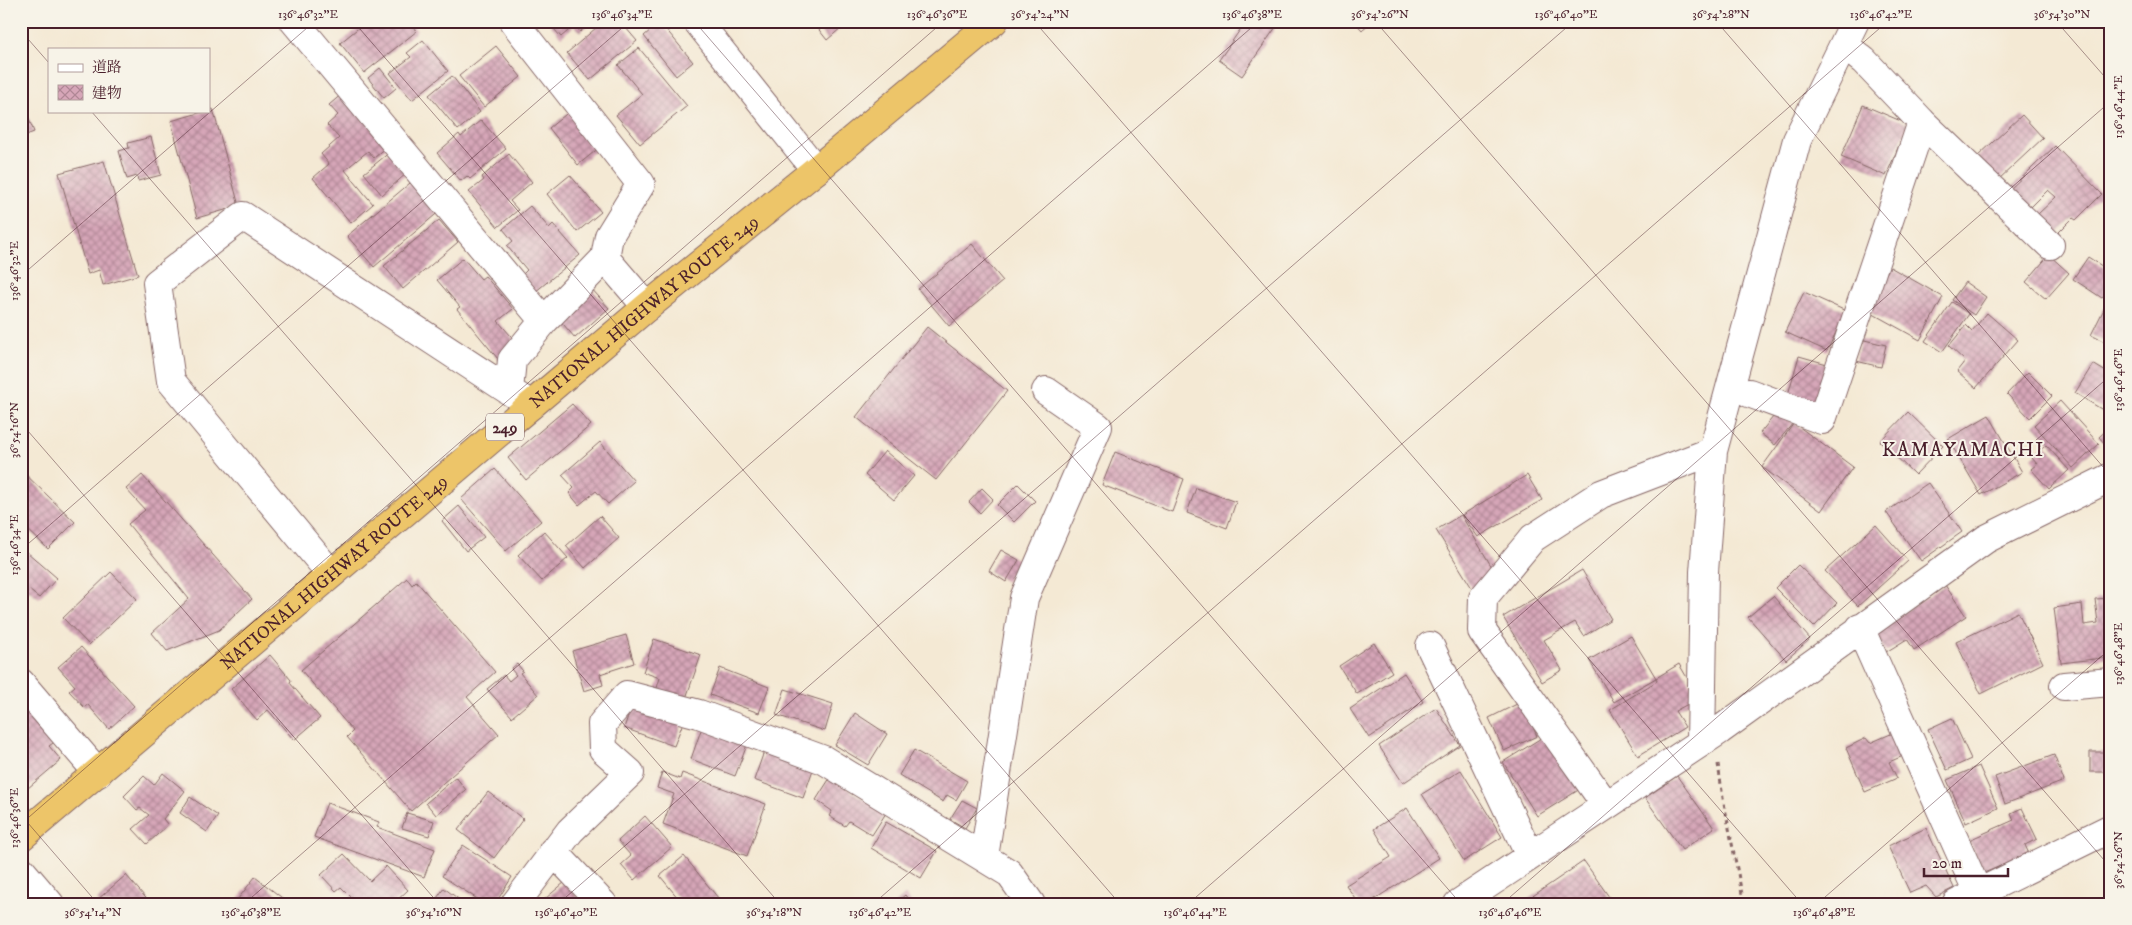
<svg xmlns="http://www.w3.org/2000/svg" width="2132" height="925" font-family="'IM FELL DW Pica','Noto Serif JP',serif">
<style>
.building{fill:url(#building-cross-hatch)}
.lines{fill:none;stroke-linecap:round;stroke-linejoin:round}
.minor-casing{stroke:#866666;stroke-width:30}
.tertiary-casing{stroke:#866666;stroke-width:30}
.trunk-casing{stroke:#866666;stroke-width:30}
.path{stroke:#866666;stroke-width:3;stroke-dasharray:4 4;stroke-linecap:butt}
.minor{stroke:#fff;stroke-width:28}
.tertiary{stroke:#fff;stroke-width:28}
.trunk{stroke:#edc569;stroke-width:28}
.ticks{fill:none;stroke:#4a1f2b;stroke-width:1;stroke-opacity:0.45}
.labels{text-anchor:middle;stroke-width:4;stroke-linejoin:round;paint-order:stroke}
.shield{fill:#f7f3e8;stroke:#7e5f64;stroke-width:1}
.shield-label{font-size:16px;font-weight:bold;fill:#4a1f2b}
.street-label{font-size:18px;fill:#4a1f2b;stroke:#f7f3e8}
.quarter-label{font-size:20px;letter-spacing:1px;fill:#4a1f2b;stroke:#f7f3e8}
.neatline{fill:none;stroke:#4a1f2b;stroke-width:2}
.ticks-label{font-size:12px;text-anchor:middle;fill:#4a1f2b}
</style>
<defs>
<pattern id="building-cross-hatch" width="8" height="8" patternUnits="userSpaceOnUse" patternTransform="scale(1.25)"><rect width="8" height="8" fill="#d6a6b8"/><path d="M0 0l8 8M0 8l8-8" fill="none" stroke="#b08796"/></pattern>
</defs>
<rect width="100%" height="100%" fill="#f7f3e8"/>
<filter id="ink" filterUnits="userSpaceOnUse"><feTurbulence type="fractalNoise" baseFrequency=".02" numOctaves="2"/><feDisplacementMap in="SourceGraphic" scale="10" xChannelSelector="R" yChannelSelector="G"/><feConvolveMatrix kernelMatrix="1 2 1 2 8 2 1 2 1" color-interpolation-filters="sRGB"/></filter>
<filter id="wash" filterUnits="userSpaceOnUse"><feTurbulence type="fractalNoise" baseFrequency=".0096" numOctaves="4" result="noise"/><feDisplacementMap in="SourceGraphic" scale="20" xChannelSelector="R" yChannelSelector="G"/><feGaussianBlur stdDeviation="1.12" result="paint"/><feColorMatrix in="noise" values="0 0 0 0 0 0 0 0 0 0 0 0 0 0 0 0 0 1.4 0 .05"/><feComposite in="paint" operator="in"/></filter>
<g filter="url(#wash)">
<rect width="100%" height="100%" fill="#f4e9d4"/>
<g id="blocks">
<path class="building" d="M 367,21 L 409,21 L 417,31 L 364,73 L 340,43 Z
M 547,21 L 592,21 L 580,32 L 575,25 L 561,37 Z
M 604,21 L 620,21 L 637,41 L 590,80 L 567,53 Z
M 812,21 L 849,21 L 827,40 Z
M 1234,21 L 1274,21 L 1278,24 L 1242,76 L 1219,60 L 1242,27 Z
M 1354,21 L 1372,21 L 1362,30 Z
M 1980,21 L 1994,21 L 1988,28 Z
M 660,22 L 693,62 L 676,76 L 644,36 Z
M 423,40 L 448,71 L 412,100 L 390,73 L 411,57 L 407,53 Z
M 496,46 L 521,77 L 484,107 L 459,76 Z
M 639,48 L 687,106 L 640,144 L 616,115 L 642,94 L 618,65 Z
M 380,68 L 396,88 L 384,98 L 368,78 Z
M 452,76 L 480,112 L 458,130 L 429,95 Z
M 343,93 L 388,146 L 374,158 L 368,151 L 345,170 L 373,204 L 351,223 L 313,178 L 329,164 L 321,154 L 339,138 L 327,125 L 338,115 L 329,105 Z
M 21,99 L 34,132 L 21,137 Z
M 1863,105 L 1908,124 L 1886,176 L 1841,157 Z
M 213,109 L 239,206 L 197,218 L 171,121 Z
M 571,110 L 600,147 L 578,165 L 549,128 Z
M 2022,115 L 2043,138 L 1998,180 L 1977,157 Z
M 481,120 L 506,149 L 470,179 L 467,176 L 461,181 L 437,153 L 459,134 L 461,137 Z
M 151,137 L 161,175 L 138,181 L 137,176 L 127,179 L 119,151 L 129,148 L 128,143 Z
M 2055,146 L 2102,194 L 2076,220 L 2073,218 L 2057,234 L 2038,214 L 2056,197 L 2048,190 L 2027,211 L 2008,191 Z
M 390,152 L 407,173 L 382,195 L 364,173 Z
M 509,154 L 532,182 L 510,201 L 518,210 L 498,227 L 469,192 L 484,180 L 482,177 Z
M 104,161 L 138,275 L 103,285 L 99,270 L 88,274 L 59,173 Z
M 570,175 L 601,212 L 577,232 L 547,194 Z
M 416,178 L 442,209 L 374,267 L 347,236 Z
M 530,206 L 549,228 L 553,224 L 580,255 L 535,292 L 521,276 L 527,270 L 507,246 L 513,241 L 503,229 Z
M 439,220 L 458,242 L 403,289 L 384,266 Z
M 972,244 L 1003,281 L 949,326 L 918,289 Z
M 2049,255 L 2069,273 L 2046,299 L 2026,282 Z
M 2088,257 L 2111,272 L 2111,285 L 2102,298 L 2073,279 Z
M 463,258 L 481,279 L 485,276 L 513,309 L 498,321 L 517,343 L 498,359 L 457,309 L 460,307 L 437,280 Z
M 1890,267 L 1943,297 L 1920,340 L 1866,310 Z
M 1965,282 L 1986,297 L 1974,315 L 1952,300 Z
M 589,286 L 609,308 L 575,338 L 558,318 Z
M 1804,292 L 1846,311 L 1827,351 L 1785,332 Z
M 2111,295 L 2111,345 L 2091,335 Z
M 1952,302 L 1969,314 L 1942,352 L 1925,341 Z
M 1987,313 L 2018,340 L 1976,388 L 1957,371 L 1965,361 L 1949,346 L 1966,325 L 1972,331 Z
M 927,327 L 1007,391 L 936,480 L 856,417 Z
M 1860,339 L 1886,345 L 1881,367 L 1856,361 Z
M 1799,356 L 1827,364 L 1815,407 L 1787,398 Z
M 2093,364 L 2111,375 L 2111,415 L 2075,393 Z
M 2028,372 L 2052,396 L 2030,418 L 2007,394 Z
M 2060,401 L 2099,444 L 2073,468 L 2034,425 Z
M 572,404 L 591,425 L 526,480 L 508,458 Z
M 1778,411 L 1793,423 L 1775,445 L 1760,433 Z
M 1908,412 L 1943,446 L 1915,475 L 1880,441 Z
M 1989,415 L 2022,472 L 1981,495 L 1948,439 Z
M 1794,423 L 1853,467 L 1821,511 L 1762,467 Z
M 2111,426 L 2111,451 L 2099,437 Z
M 600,442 L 634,481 L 608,504 L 596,491 L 579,505 L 569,493 L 574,488 L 562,475 Z
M 2046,445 L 2069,470 L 2049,489 L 2031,469 L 2037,464 L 2032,458 Z
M 885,451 L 914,476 L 894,500 L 865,475 Z
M 1115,452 L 1184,479 L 1172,512 L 1102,485 Z
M 495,469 L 541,521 L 506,551 L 461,499 Z
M 21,470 L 75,522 L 48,549 L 21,523 Z
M 142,475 L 252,599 L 219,630 L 167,651 L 152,633 L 189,599 L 128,524 L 145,510 L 126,489 Z
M 1527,475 L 1542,500 L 1478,537 L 1462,515 Z
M 1928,483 L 1962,532 L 1921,561 L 1886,512 Z
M 1018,484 L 1035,501 L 1014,522 L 997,505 Z
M 982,488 L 993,499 L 980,513 L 969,502 Z
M 1196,488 L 1236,502 L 1227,528 L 1187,513 Z
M 459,506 L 484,537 L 466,551 L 442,521 Z
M 1461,515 L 1496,574 L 1472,588 L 1436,530 Z
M 600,516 L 619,538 L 585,568 L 566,546 Z
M 1876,525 L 1908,561 L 1858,606 L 1825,571 Z
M 544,531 L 568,558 L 542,581 L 518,555 Z
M 1001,550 L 1019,560 L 1006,582 L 989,571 Z
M 27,552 L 57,578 L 39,598 L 29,590 L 21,597 L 21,559 Z
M 1798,565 L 1837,603 L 1814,627 L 1775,588 Z
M 1582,570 L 1611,619 L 1584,636 L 1575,622 L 1544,640 L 1562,670 L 1542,682 L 1503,617 Z
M 111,572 L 137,599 L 89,645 L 63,618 Z
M 407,578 L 412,585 L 416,581 L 495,672 L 467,697 L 499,734 L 411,811 L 347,737 L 353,731 L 301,670 Z
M 1945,585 L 1966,616 L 1914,650 L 1907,639 L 1886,652 L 1873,632 Z
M 1773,596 L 1810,639 L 1786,660 L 1748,617 Z
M 2111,598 L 2111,657 L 2061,663 L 2054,608 L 2082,604 L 2084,625 L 2098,623 L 2095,599 Z
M 2018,612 L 2043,663 L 1981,694 L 1956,642 Z
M 626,635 L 634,663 L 600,674 L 603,685 L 584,691 L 572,651 Z
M 1631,636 L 1656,678 L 1614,702 L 1589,660 Z
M 654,639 L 701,655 L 685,701 L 656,691 L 660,678 L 643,672 Z
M 1374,643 L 1392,672 L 1357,694 L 1339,666 Z
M 81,647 L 134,706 L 109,729 L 88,705 L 84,707 L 69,691 L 75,686 L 58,667 Z
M 270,655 L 291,680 L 290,683 L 320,718 L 294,740 L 268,710 L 257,720 L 231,689 Z
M 517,664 L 523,671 L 520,673 L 538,695 L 512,717 L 487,689 L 504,675 L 509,681 L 516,675 L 511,669 Z
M 1679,664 L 1699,698 L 1675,711 L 1685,727 L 1638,756 L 1610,710 L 1657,681 L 1656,678 Z
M 720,668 L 769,687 L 759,713 L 710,695 Z
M 1404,673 L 1423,702 L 1369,738 L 1350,709 Z
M 785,689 L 833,704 L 825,731 L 776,715 Z
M 633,702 L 684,720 L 674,746 L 624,728 Z
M 1521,702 L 1537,736 L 1504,751 L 1489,718 Z
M 28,706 L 57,740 L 49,746 L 61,760 L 21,794 L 21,711 Z
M 1436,708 L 1460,745 L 1403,783 L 1379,746 Z
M 855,713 L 887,734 L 868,765 L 835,745 Z
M 1952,718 L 1971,759 L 1947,770 L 1928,729 Z
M 702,727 L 747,745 L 735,776 L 691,759 Z
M 1893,733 L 1903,756 L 1889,762 L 1897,778 L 1865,792 L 1846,748 L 1866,738 L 1870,743 Z
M 1546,735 L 1580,789 L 1537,816 L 1503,762 Z
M 766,746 L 815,764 L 803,798 L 754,780 Z
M 914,750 L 967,781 L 956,800 L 947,795 L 943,802 L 899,775 Z
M 2090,752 L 2111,752 L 2111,772 L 2090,772 Z
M 2054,755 L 2064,781 L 2005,804 L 1995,777 Z
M 1979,766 L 1998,808 L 1966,823 L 1947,780 Z
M 1461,770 L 1502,837 L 1464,861 L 1422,794 Z
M 662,772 L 680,779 L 682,773 L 766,804 L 747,856 L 663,824 L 674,794 L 657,788 Z
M 163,773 L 185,791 L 163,819 L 168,825 L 147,844 L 133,829 L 149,815 L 140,808 L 137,810 L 124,796 L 144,776 L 154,785 Z
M 1677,776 L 1714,828 L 1682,850 L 1645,798 Z
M 456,777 L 466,790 L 436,815 L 426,803 Z
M 830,778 L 886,813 L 872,835 L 849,821 L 845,826 L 829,816 L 832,811 L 816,800 Z
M 488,792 L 523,819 L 494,858 L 458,830 Z
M 190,797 L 218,816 L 207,832 L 180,813 Z
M 962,800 L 977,808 L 965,828 L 950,819 Z
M 327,803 L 379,822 L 377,827 L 435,849 L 424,877 L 314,837 Z
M 1407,808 L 1439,858 L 1367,904 L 1359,904 L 1346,885 L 1391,857 L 1374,829 Z
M 2022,808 L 2037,839 L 2025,845 L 2029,854 L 1984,873 L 1969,840 L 2014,820 L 2011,813 Z
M 407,813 L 434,821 L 429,836 L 402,828 Z
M 645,816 L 672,847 L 634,880 L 621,865 L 631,856 L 618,841 Z
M 886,822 L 937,851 L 921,878 L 871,848 Z
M 1926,828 L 1954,888 L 1936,897 L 1926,886 L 1910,893 L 1888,846 Z
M 463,845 L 512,877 L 495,904 L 485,904 L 442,876 Z
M 344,854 L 370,881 L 386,866 L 408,890 L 393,904 L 349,904 L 348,902 L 352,898 L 341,887 L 336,891 L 321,875 Z
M 684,856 L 723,904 L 683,904 L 660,876 Z
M 1584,861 L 1614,904 L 1526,904 L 1524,902 Z
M 126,875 L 151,904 L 100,904 L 97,900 Z
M 255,877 L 290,904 L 234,904 Z
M 565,882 L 583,904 L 539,904 Z
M 444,888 L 465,904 L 433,904 Z
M 905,895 L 912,904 L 894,904 Z"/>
</g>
</g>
<g filter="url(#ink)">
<use href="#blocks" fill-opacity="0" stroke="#866666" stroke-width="1"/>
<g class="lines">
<defs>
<path id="minor" d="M 294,21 L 544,321 L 605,258 L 609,236 L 641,184 L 513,21
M 1844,45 L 1864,61 L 1922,122 L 2050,245
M 605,258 L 647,307
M 509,390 L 512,360 L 544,321
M 1749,393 L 1822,420 L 1922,122
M 331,574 L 171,381 L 157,283 L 243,216 L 531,405
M 1860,628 L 1983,904
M 1430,646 L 1530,856
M 21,683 L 98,773
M 2064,686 L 2111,682
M 1701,742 L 1704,572 L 1713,451 L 1797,140 L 1855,21
M 1606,805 L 1482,631 L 1483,598 L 1533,538 L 1601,494 L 1713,451
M 553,851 L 603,904
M 984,857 L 1024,598 L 1098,427 L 1046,391
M 21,870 L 50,904
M 515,904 L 570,831 L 630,773 L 603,749 L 602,724 L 627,695 L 699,714 L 824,760 L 1009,873 L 1031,904
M 1458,904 L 1720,730 L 1986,539 L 2111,477
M 1956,904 L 2111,828"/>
<path id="tertiary" d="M 697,21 L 816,170"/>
<g id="trunk">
<path id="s1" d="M 21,837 L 647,307 L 816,170 L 994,21"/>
</g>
</defs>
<use href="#minor" class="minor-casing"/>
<use href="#tertiary" class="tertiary-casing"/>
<use href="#trunk" class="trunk-casing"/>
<path class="path" d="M 1718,764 L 1723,798 L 1744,904"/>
<use href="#minor" class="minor"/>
<use href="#tertiary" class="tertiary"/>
<use href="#trunk" class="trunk"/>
</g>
</g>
<path class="ticks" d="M 353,21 L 1120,904M 694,21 L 1461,904M 1034,21 L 1802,904M 1375,21 L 2111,868M 1716,21 L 2111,476M 2056,21 L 2111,84M 21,31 L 49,63M 91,111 L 780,904M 21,276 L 315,21M 21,423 L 439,904M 21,550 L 630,21M 21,815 L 98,904M 21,824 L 944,21M 244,904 L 1259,21M 558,904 L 1574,21M 873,904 L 1888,21M 1188,904 L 2111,101M 1502,904 L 2111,375M 1817,904 L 2111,648"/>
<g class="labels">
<rect class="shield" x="486" y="413.5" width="38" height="27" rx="4"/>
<g class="shield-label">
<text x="505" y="433">249</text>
</g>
<g class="street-label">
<text dy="6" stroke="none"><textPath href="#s1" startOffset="815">NATIONAL HIGHWAY ROUTE 249</textPath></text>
<text dy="6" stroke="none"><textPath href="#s1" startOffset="410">NATIONAL HIGHWAY ROUTE 249</textPath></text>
</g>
<g class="quarter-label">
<text x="1963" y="456">KAMAYAMACHI</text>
</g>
</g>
<rect width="2132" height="925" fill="none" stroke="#f7f3e8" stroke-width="55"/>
<rect x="48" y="48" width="162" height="65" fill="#f7f3e8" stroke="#b29e9c"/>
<rect x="58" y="64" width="25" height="8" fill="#ffffff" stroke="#b29e9c"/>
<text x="92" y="72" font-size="15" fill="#4a1f2b">道路</text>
<rect x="58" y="85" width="25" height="15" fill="url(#building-cross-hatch)" stroke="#b29e9c"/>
<text x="92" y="98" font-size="15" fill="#4a1f2b">建物</text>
<path d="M1924 868v8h84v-8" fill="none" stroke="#4a1f2b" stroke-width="2.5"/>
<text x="1932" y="868" font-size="15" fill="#4a1f2b" stroke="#f7f3e8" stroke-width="4" paint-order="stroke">20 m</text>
<rect x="28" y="28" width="2076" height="870" class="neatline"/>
<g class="ticks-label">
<text x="308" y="18">136°46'32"E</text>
<text x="622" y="18">136°46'34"E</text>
<text x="937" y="18">136°46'36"E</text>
<text x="1040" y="18">36°54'24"N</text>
<text x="1252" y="18">136°46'38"E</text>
<text x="1380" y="18">36°54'26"N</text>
<text x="1566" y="18">136°46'40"E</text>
<text x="1721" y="18">36°54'28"N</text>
<text x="1881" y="18">136°46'42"E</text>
<text x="2062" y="18">36°54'30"N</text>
<text transform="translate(2118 107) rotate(-90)" y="4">136°46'44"E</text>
<text transform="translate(14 271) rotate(-90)" y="4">136°46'32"E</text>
<text transform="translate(2118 380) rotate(-90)" y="4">136°46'46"E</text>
<text transform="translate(14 430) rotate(-90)" y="4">36°54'16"N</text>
<text transform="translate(14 545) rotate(-90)" y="4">136°46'34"E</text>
<text transform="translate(2118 654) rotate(-90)" y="4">136°46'48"E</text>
<text transform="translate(14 818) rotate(-90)" y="4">136°46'36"E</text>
<text transform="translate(2118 860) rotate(-90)" y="4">36°54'26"N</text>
<text x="93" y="916">36°54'14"N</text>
<text x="251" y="916">136°46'38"E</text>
<text x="434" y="916">36°54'16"N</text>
<text x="566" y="916">136°46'40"E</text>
<text x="774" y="916">36°54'18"N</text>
<text x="880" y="916">136°46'42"E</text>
<text x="1195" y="916">136°46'44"E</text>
<text x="1510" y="916">136°46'46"E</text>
<text x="1824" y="916">136°46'48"E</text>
</g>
</svg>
